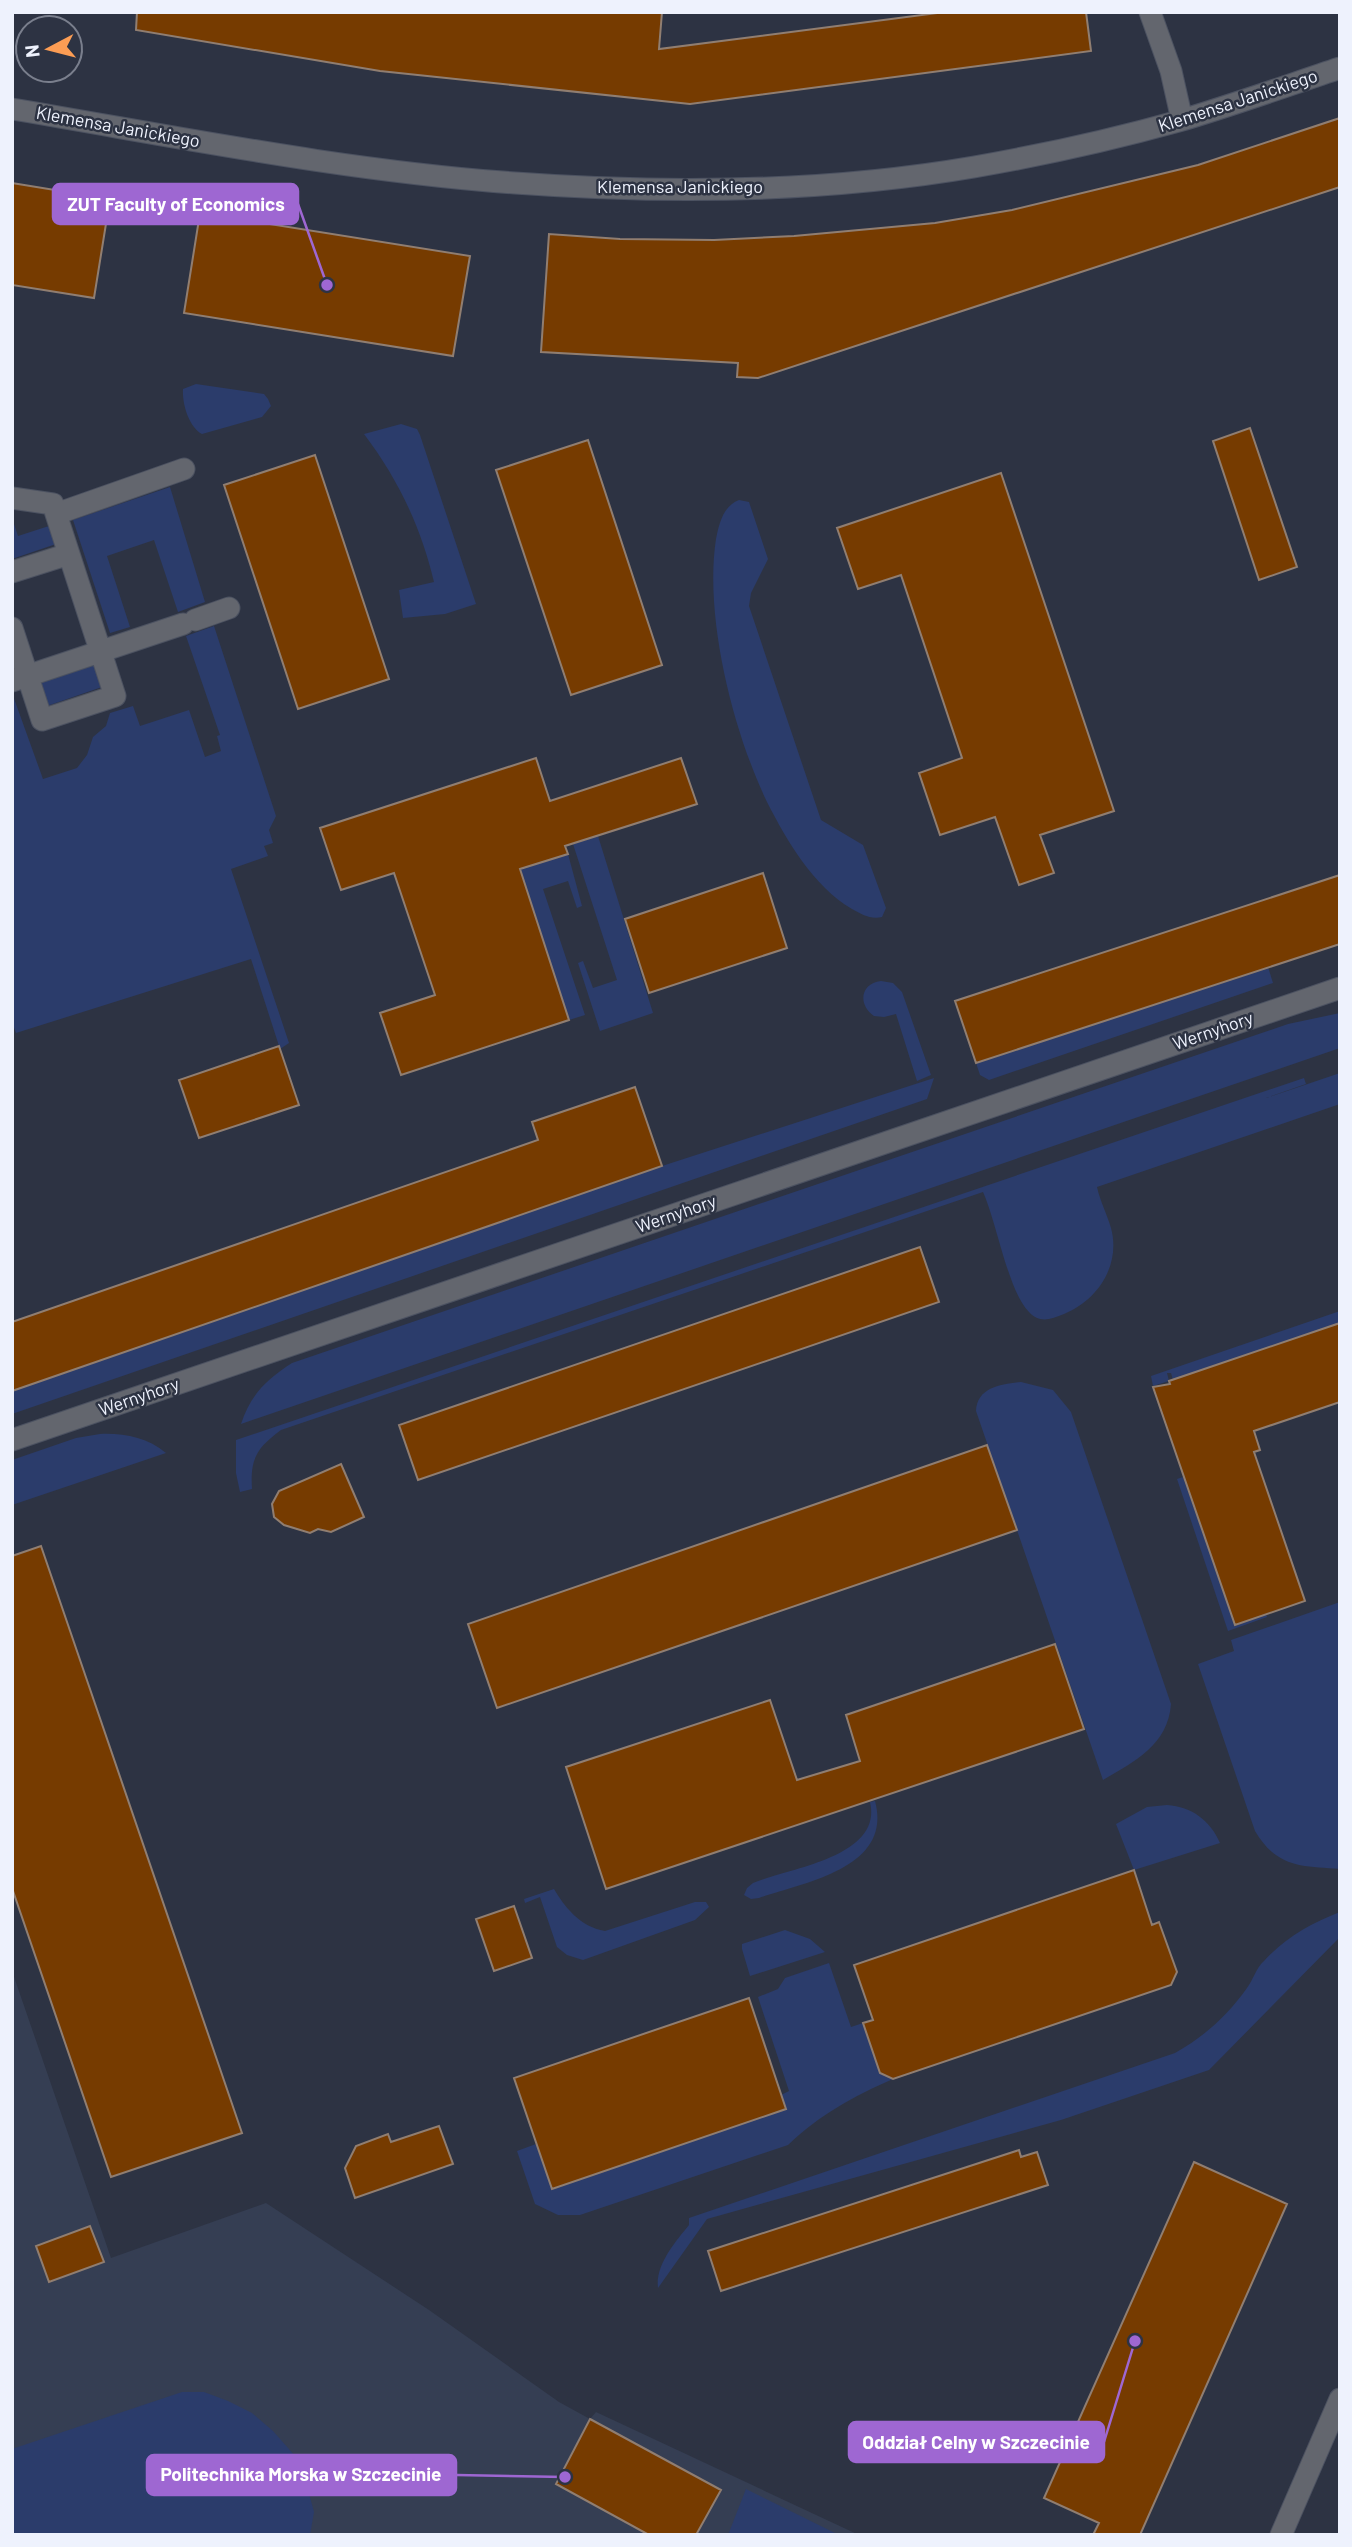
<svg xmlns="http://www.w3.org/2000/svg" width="1352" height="2547" font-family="Barlow,sans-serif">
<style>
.built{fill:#353e53}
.green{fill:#2b3c6b}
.building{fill:#763b00;stroke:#907e71;stroke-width:2}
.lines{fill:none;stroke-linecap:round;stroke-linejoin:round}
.minor-casing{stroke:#4c5261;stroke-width:23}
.minor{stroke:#63666e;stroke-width:21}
.labels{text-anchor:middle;stroke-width:5;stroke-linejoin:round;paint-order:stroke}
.street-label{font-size:18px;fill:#eef2fd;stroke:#2d3343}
.leader{fill:none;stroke:#9e67d2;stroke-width:2.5}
.callout-dot{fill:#9e67d2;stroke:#2d3343;stroke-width:2.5}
.callout{fill:#9e67d2;stroke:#9e67d2;stroke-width:2.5}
.callout-label{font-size:19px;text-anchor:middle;font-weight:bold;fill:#fff}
</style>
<rect width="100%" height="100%" fill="#2d3343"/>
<path class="built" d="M 12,1971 L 111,2258 L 266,2203 L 429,2310 L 559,2402 L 590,2419 L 596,2412 L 859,2535 L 12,2535 Z"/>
<path class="green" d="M 196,384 L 264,394 L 268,399 L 271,406 L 262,417 L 202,434 C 189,427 182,404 183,389 Z
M 401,424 L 417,429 L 420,435 L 476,604 L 445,614 L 403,618 L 399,590 L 434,582 C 421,527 398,479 364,434 Z
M 170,487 L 205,602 L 178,612 L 154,540 L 107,556 L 130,627 L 110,633 L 73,520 Z
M 739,500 L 749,502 L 768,559 L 751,593 L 749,606 L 821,820 L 863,845 L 886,908 L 882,917 C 871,920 861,914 852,909 C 813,886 787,841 767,802 C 733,731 704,617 716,539 C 719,524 723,506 739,500 Z
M 12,518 L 18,536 L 52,525 L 59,543 L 12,559 Z
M 214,626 L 276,816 L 269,830 L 273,843 L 264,846 L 268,856 L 231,869 L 289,1043 L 280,1049 L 251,959 L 16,1033 L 12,1022 L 12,693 L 43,779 L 77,768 L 87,755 L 93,737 L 106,726 L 110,713 L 133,706 L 140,726 L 189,710 L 205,757 L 221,751 L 217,736 L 220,735 L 186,636 Z
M 95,665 L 102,687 L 47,706 L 40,683 Z
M 598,836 L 653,1013 L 600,1031 L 578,963 L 583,961 L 593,988 L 617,980 L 573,844 Z
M 568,854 L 582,906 L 577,908 L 568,881 L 543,889 L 585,1015 L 569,1020 L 519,867 L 528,867 Z
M 1268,967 L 1273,983 L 989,1080 L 980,1075 L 976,1063 Z
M 881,981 L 893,983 L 902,992 L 931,1075 L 917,1081 L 896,1014 L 884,1017 L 874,1016 C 857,1004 861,983 881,981 Z
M 1340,1013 L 1340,1048 L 241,1424 C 250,1395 267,1379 292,1363 L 1288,1024 Z
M 1340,1073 L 1340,1104 L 1097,1187 C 1100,1201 1107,1214 1111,1228 C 1121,1265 1098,1300 1064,1314 C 1051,1319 1040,1324 1029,1312 C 1008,1291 997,1223 983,1192 L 281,1430 C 257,1448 250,1458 252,1489 L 240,1492 L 236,1473 L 236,1440 L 1304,1078 L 1306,1084 L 1266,1098 Z
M 934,1078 L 927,1099 L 12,1414 L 12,1391 L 662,1166 Z
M 1340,1311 L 1340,1323 L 1173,1380 L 1171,1373 L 1167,1373 L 1169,1381 L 1153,1386 L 1151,1376 Z
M 1021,1382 L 1053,1390 L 1071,1412 L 1171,1704 C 1168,1745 1135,1761 1103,1780 L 976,1411 C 977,1387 1002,1384 1021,1382 Z
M 100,1434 C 123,1433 147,1437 166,1453 L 12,1505 L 12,1460 L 76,1438 Z
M 1183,1477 L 1235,1625 L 1266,1614 L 1267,1617 L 1228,1631 L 1177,1479 Z
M 1340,1602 L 1340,1869 C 1301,1866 1277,1868 1255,1831 L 1198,1664 L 1234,1651 L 1231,1640 Z
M 875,1801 C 893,1868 806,1882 759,1898 L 751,1899 L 744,1895 L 747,1888 L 753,1883 C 790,1868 883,1857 870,1802 Z
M 1167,1805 C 1192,1807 1210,1820 1220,1843 L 1134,1870 L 1116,1824 L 1147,1807 Z
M 554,1889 C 564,1906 580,1927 605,1931 L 695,1902 L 706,1902 L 709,1907 L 695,1920 L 583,1960 L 567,1955 L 557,1947 L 540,1897 L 525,1903 L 524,1899 Z
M 1340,1912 L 1340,1937 L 1209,2070 L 1061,2120 L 707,2219 L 658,2288 C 655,2265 676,2241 689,2225 L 689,2218 L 1175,2053 C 1205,2036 1227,2016 1247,1988 C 1253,1980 1256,1968 1264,1961 C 1285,1938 1311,1923 1340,1912 Z
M 785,1930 L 810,1939 L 825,1952 L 750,1976 L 742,1949 L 742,1944 Z
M 829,1963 L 851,2027 L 863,2023 L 880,2073 L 893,2079 C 854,2096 819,2115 788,2145 L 580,2215 L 558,2215 L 535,2204 L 517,2151 L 536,2144 L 552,2189 L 786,2109 L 781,2095 L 789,2091 L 758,1997 L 778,1989 L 785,1978 Z
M 182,2392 L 204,2392 L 228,2401 L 252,2413 L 273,2431 L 296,2457 L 308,2490 L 314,2512 L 310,2535 L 12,2535 L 12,2449 Z
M 746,2489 L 839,2535 L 728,2535 Z"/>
<path class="building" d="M 137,12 L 662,12 L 659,49 L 945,12 L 1086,12 L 1091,51 L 690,104 L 380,71 L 136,30 Z
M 1340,118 L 1340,187 L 758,378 L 737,377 L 738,363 L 541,352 L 549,234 L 620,239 L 714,240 L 794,236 L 935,223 L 1012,210 L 1198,165 Z
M 12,183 L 110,199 L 94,298 L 12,285 Z
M 200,213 L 470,256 L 453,356 L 184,313 Z
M 1250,428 L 1297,567 L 1259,580 L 1213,441 Z
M 588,440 L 662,665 L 571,695 L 496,470 Z
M 315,455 L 389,679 L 298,709 L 224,485 Z
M 1001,473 L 1114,811 L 1040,835 L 1054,873 L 1019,885 L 995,817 L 940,835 L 919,773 L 962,758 L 901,575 L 858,589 L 837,528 Z
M 536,758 L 550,801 L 681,758 L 697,804 L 565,846 L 568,854 L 520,869 L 569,1020 L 401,1075 L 380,1013 L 435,995 L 394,873 L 341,890 L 320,828 Z
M 763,873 L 787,948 L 649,993 L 625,919 Z
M 1340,875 L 1340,944 L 976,1063 L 955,1001 Z
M 279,1046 L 299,1105 L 199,1138 L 179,1080 Z
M 635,1087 L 662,1166 L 12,1391 L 12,1322 L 538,1140 L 532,1122 Z
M 920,1247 L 939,1302 L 418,1480 L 399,1425 Z
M 1340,1323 L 1340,1402 L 1254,1431 L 1260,1450 L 1254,1452 L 1305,1601 L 1235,1625 L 1153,1387 L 1170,1384 L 1169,1381 Z
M 987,1445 L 1017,1530 L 497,1708 L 468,1624 Z
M 341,1464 L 364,1517 L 331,1532 L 318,1529 L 310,1533 L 284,1525 L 274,1517 L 272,1504 L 279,1491 Z
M 41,1546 L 242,2133 L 111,2177 L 12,1888 L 12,1556 Z
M 1055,1644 L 1084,1729 L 606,1889 L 566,1767 L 770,1700 L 797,1780 L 860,1761 L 846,1715 Z
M 1134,1870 L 1152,1925 L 1159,1922 L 1177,1972 L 1171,1985 L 893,2079 L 880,2073 L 863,2023 L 873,2020 L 854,1965 Z
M 514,1906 L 532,1958 L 494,1971 L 476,1919 Z
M 749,1998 L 786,2109 L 552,2189 L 514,2078 Z
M 439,2126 L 453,2164 L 355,2198 L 345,2168 L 356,2146 L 388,2134 L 391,2142 Z
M 1019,2150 L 1021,2157 L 1037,2152 L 1048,2185 L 721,2291 L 708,2251 Z
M 1194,2162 L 1287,2204 L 1140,2535 L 1093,2535 L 1099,2523 L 1044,2498 Z
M 90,2226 L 104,2262 L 49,2282 L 36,2246 Z
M 590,2419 L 721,2490 L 696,2535 L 649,2535 L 556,2484 Z"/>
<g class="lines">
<defs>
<path id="minor" d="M 1150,12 L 1171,71 L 1182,120
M 12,109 C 179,137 346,171 515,183 C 667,194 823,193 974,167 C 1043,155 1111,140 1179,121 C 1233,105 1286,86 1340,68
M 12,498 L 53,504 L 56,514
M 12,572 L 69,554
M 195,620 L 229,608
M 12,628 L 42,720 L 115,696 L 56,514 L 184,469
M 12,681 L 183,624
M 12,1440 L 1340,988
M 1281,2535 L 1340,2399"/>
</defs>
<use href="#minor" class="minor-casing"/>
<use href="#minor" class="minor"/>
</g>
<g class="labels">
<g class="street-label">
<text transform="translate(1238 101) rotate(-18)" y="6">Klemensa Janickiego</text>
<text transform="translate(118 127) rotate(10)" y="6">Klemensa Janickiego</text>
<text x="680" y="193">Klemensa Janickiego</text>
<text transform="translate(1213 1031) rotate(-19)" y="6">Wernyhory</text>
<text transform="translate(676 1214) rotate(-19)" y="6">Wernyhory</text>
<text transform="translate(139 1397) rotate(-19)" y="6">Wernyhory</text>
</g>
</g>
<path class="leader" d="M327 285L298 204M1135 2341L1104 2442M565 2477L456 2475"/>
<g class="callout-dot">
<circle cx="327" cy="285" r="7"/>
<circle cx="1135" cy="2341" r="7"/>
<circle cx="565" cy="2477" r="7"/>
</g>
<g class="callout">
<rect x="53" y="184" width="245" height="40" rx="7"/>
<rect x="849" y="2422" width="255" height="40" rx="7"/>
<rect x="147" y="2455" width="309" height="40" rx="7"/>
</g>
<g class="callout-label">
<text x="176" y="211">ZUT Faculty of Economics</text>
<text x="976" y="2449">Oddział Celny w Szczecinie</text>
<text x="301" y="2481">Politechnika Morska w Szczecinie</text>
</g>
<rect width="1352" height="2547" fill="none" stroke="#eef2fd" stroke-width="28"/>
<g transform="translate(49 49) rotate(263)"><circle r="33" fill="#2d3343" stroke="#7a7f8d" stroke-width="2"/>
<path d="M0-5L12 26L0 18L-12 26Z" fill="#fc9d54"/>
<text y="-10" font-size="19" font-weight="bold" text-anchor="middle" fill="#eef2fd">N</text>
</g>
</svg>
